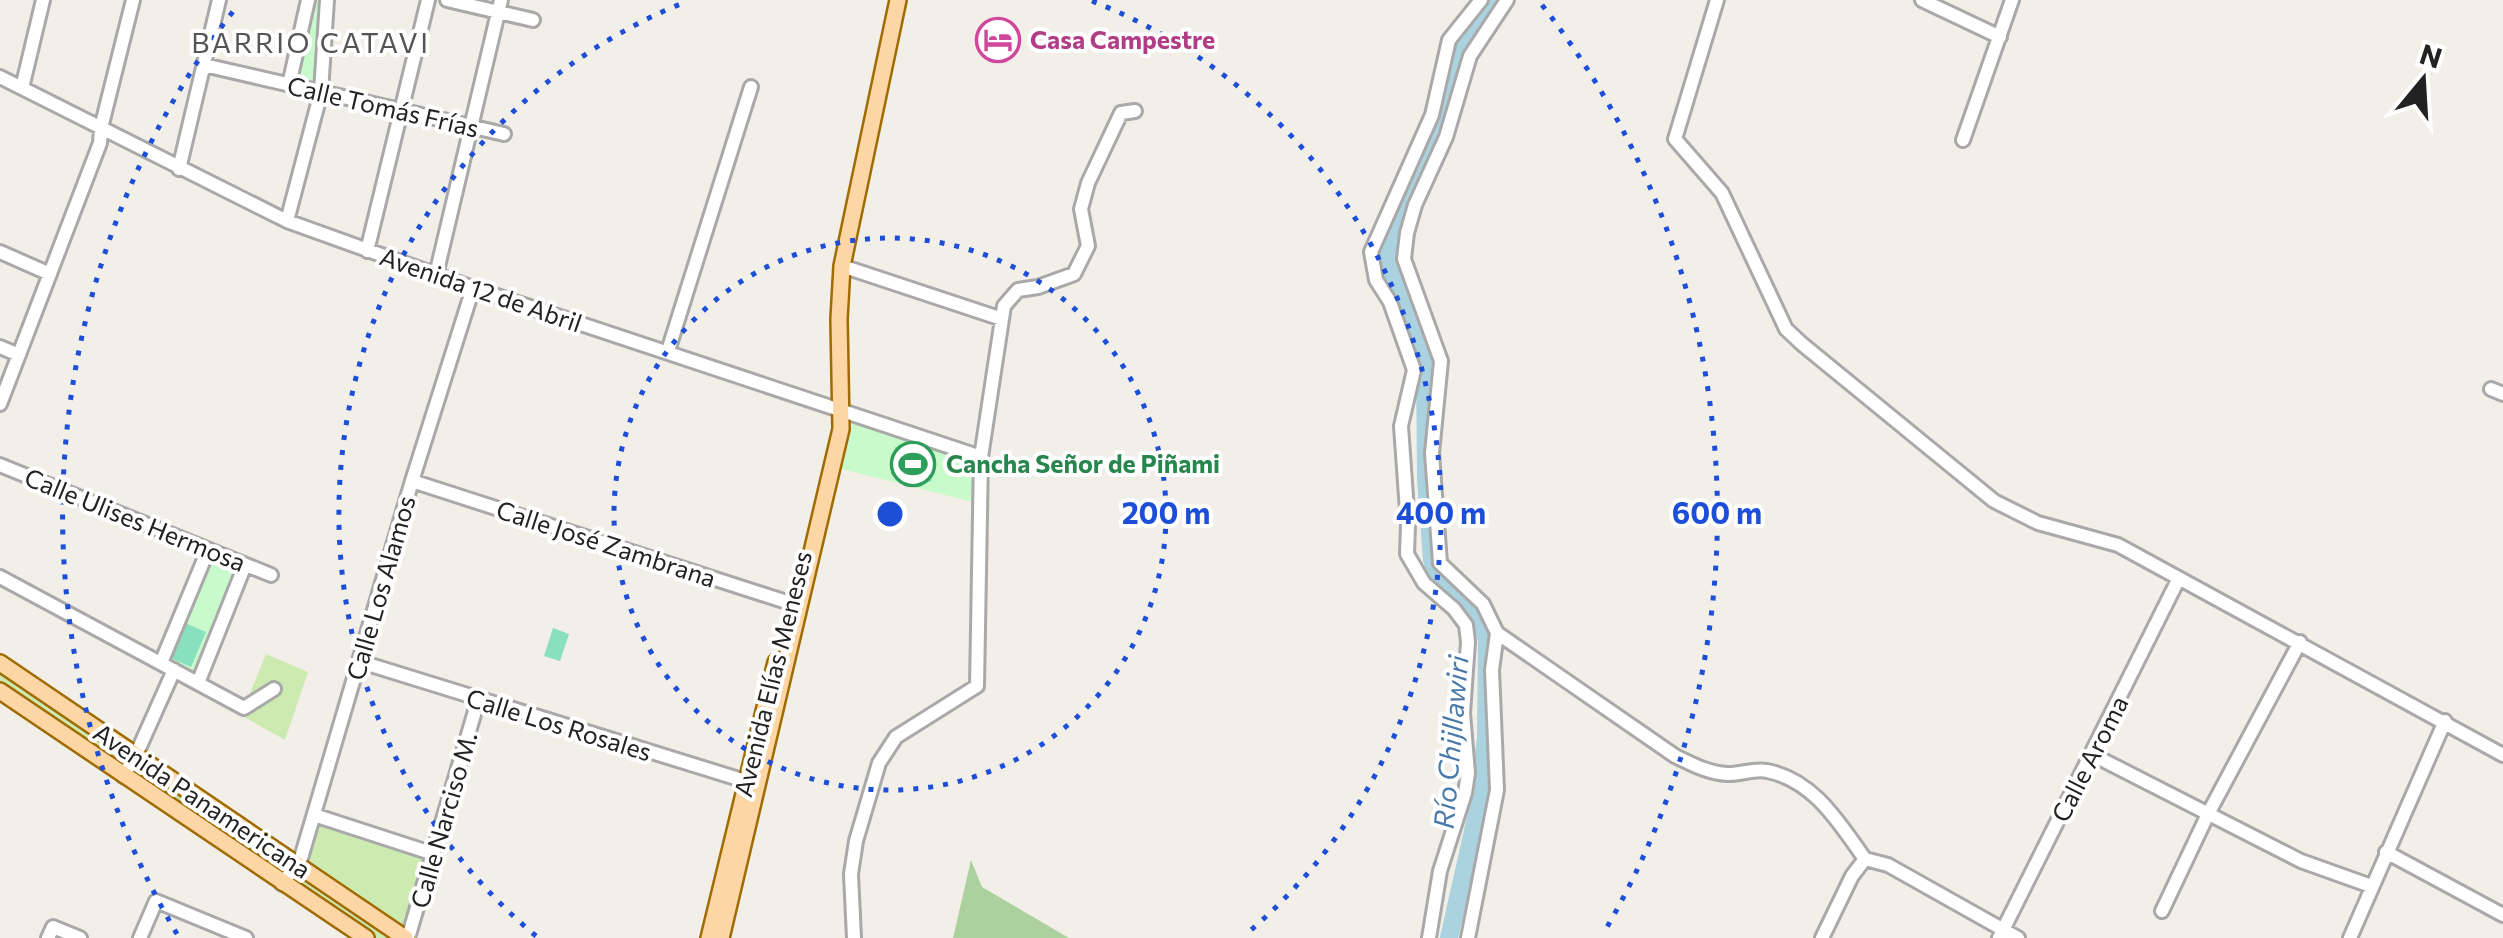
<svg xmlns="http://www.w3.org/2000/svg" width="2503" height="938" font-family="Commissioner,sans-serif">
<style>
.grass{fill:#cdebb0}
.forest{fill:#add19e}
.park{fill:#c8facc}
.pitch{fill:#88e0be}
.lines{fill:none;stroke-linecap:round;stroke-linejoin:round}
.river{stroke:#aad3df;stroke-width:18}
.minor-casing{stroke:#a9a9a9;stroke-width:18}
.major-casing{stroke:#a06b00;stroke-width:20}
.minor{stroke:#fff;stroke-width:12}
.major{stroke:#fcd6a4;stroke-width:15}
.ring{fill:none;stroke:#1d4ed8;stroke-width:5;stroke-dasharray:5 10}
.labels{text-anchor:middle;stroke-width:8;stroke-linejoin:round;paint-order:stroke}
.hotel-label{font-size:25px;font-weight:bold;fill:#b23c85;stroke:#fff;text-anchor:start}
.street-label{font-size:25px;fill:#222;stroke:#fff}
.leisure-label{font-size:25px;font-weight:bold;fill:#27864d;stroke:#fff;text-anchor:start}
.neighbourhood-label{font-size:28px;letter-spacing:2.5px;fill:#555;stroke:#fff}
.water-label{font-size:28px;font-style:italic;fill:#4a7aab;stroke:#fff}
.centre{fill:#1d4ed8;stroke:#fff;stroke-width:5}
.ring-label{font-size:30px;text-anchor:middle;font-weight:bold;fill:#1d4ed8;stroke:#fff;stroke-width:8;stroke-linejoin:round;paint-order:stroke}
</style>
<rect width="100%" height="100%" fill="#f2efe9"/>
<path class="grass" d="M 266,654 L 308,672 L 285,740 L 241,715 Z
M 0,673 L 129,757 L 121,768 L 0,685 Z
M 138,763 L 284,863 L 278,873 L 130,774 Z
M 318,821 L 425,856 L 405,929 L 306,864 Z
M 300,875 L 394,938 L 374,938 L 294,884 Z"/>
<path class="forest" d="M 971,860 L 982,887 L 1069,938 L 953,938 Z"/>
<path class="park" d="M 313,0 L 321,0 L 316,82 L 296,78 Z
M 853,421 L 975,460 L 973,502 L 842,469 Z
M 212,563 L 233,573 L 235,578 L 196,672 L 192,673 L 170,662 L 169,657 L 208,565 Z"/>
<path class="pitch" d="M 895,447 L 935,454 L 931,482 L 891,475 Z
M 183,622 L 206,632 L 191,667 L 168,657 Z
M 553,628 L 569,634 L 560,661 L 544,656 Z"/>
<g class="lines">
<path class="river" d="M 1449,938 L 1477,813 L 1486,737 L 1487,638 L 1475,619 L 1439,581 L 1432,560 L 1426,479 L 1425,357 L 1389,267 L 1389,240 L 1409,187 L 1438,137 L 1460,44 L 1495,0"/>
<defs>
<path id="minor" d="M 447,0 L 533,20
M 1717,0 L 1675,139 L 1722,193 L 1786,329 L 1802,344 L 1994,501 L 2038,523 L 2118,545 L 2503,755
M 1922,0 L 2000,37
M 204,65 L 504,134
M 0,77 L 287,221 L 473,288 L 981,457
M 289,85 L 308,0
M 22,88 L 43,0
M 1963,140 L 2012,0
M 179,169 L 219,0
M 287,221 L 321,92 L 327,0
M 367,251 L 428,0
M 0,252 L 50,274
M 842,266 L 1002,319
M 436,275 L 501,0
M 0,347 L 19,355
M 668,351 L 751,87
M 2491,389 L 2503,394
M 0,404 L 100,143 L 101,128 L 133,0
M 0,465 L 271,575
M 412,481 L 799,606
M 0,577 L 244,708 L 274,689
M 1497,633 L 1675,756 C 1692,764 1708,773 1727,774 C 1740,775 1754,768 1767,771 C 1814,780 1839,823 1865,859 L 1888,865 L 2018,938
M 361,662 L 755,784
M 161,663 L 208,550
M 198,683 L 245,565
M 2093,755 L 2301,861 L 2371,886
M 123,776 L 136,755 L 174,670
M 314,815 L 434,854
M 2386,852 L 2503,915
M 282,884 L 301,858 L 412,481 L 473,288
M 2162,911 L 2208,814 L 2300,642
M 48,938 L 53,927 L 80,938
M 140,938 L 156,901 L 246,938
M 408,938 L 478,701
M 854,938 L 851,874 L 856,841 L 879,763 L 896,737 L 977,686 L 981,457 L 1004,306 L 1018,290 L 1038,287 L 1074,274 L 1088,246 L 1081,209 L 1088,183 L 1121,113 L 1135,111
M 1429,938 L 1440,871 L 1465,793 L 1468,773 L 1463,713 L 1468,642 L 1466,625 L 1454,609 L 1424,583 L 1407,554 L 1408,525 L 1401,426 L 1414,370 L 1390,302 L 1376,280 L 1371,252 L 1432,115 L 1449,40 L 1481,0
M 1468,938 L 1497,790 L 1492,670 L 1497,633 L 1483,604 L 1440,563 L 1432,453 L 1441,361 L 1404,259 L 1407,233 L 1415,205 L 1446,137 L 1470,56 L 1507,0
M 1822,938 L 1852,876 L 1865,859
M 1999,938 L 2179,578
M 2350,938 L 2445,721"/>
<path id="major" d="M 0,663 L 405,938
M 0,691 L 366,938
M 709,938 L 776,662
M 721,938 L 841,429 L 839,319 L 842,266 L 898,0"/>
</defs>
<use href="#minor" class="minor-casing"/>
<use href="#major" class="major-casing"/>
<use href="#minor" class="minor"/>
<use href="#major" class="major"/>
</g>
<g class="ring">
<circle cx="890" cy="514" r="276"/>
<path d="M536 936A551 551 0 0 1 688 1M1092 1A551 551 0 0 1 1244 936"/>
<path d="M177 934A827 827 0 0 1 238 5M1542 5A827 827 0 0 1 1603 934"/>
</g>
<defs>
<symbol id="hotel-ring" viewBox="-11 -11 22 22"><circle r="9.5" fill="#fff" stroke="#d1479c" stroke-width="1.5"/><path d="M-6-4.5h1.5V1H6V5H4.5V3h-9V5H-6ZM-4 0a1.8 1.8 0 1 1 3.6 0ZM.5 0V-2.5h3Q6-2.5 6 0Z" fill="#d1479c"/></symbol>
<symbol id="stadium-ring" viewBox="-11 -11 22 22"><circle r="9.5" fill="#fff" stroke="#2e9e5b" stroke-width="1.5"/><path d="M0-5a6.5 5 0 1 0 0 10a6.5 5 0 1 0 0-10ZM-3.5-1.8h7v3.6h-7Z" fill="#2e9e5b"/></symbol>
</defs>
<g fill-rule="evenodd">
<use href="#hotel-ring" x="973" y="15" width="50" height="50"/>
<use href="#stadium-ring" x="888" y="439" width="50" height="50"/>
</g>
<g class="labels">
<g class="hotel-label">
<text x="1030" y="49">Casa Campestre</text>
</g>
<g class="street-label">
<text transform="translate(383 107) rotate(13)" y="9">Calle Tomás Frías</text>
<text transform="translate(481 290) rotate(19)" y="9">Avenida 12 de Abril</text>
<text transform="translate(135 520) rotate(22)" y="9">Calle Ulises Hermosa</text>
<text transform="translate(606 544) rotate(18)" y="9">Calle José Zambrana</text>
<text transform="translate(381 588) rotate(-74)" y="9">Calle Los Alamos</text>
<text transform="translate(773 674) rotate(-76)" y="9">Avenida Elías Meneses</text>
<text transform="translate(559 725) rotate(17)" y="9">Calle Los Rosales</text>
<text transform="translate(2090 759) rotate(-63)" y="9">Calle Aroma</text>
<text transform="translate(202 801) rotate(34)" y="9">Avenida Panamericana</text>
<text transform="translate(444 820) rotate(-74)" y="9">Calle Narciso M.</text>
</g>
<g class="leisure-label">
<text x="946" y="473">Cancha Señor de Piñami</text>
</g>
<g class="neighbourhood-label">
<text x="311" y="53">BARRIO CATAVI</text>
</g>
<g class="water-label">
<text transform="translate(1451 742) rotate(-85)" y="10">Río Chijllawiri</text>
</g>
</g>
<circle cx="890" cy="514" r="15" class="centre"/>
<g class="ring-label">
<text x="1166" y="524">200 m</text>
<text x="1441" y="524">400 m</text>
<text x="1717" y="524">600 m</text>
</g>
<g transform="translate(2423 80) rotate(18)" stroke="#ffffff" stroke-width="8" paint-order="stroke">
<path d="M0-8L18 38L0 25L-18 38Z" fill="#222222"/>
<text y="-15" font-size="28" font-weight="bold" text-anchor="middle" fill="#222222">N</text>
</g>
</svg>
